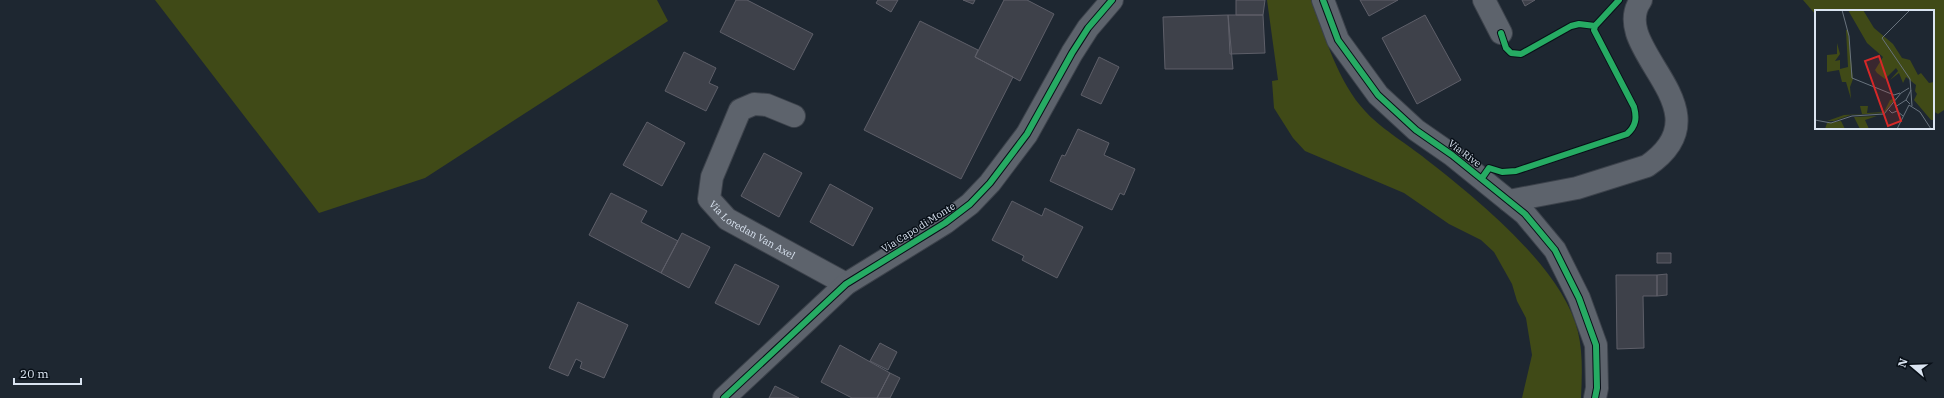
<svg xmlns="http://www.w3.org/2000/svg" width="1944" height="398" font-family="'IBM Plex Serif',serif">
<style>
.green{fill:#404a17}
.building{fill:#3e414a;stroke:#5e5f69}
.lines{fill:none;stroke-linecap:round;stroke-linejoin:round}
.street-casing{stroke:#3c424b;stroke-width:24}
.street{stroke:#5d636c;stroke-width:22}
.cycleway-casing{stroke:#080f17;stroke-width:8}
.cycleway{stroke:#26ab63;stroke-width:6}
.labels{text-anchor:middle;stroke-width:3;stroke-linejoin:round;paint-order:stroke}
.street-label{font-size:10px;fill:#dae4f1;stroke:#080f17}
.inset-road{fill:none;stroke:#69737e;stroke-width:1}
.view{fill:#d62828;fill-opacity:0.15;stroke:#d62828;stroke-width:2}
.inset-edge{fill:none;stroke:#dae4f1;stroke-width:2}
</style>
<rect width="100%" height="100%" fill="#1e2731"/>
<path class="green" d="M 155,0 L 657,0 L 668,21 L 425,178 L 319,213 Z
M 1267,0 L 1311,0 C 1325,36 1338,82 1365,111 C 1378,126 1405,143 1422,156 C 1473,196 1563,267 1578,332 C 1583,353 1582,376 1581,398 L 1522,398 L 1532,355 L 1526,318 L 1517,301 L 1512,284 L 1494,252 L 1481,240 L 1449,224 L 1404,193 L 1305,151 L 1293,138 L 1274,108 L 1272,81 L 1278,80 Z
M 1803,0 L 1944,0 L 1944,110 L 1938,114 L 1933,111 L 1933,11 L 1816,11 L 1816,15 Z"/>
<path class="building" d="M 736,0 L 747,0 L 813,34 L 794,70 L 720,32 Z
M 878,0 L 898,0 L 891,12 L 876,3 Z
M 963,0 L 975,0 L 973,4 Z
M 1004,0 L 1027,0 L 1054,14 L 1020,81 L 975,57 Z
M 1236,0 L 1265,0 L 1263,15 L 1236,15 Z
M 1360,0 L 1398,0 L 1369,16 Z
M 1522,0 L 1535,0 L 1525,6 Z
M 1228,15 L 1263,15 L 1265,53 L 1230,54 Z
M 1228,15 L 1233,69 L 1165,69 L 1163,17 Z
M 1425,15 L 1461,80 L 1417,104 L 1382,38 Z
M 920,21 L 978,50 L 975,57 L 1013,77 L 961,179 L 864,130 Z
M 684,52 L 716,68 L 709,83 L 718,87 L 706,111 L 665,91 Z
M 1099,57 L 1119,67 L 1101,104 L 1081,95 Z
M 647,122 L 685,143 L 662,186 L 623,165 Z
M 1078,129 L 1109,143 L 1104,155 L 1135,169 L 1124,195 L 1120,193 L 1112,210 L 1050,181 L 1062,155 L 1065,156 Z
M 764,153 L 802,173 L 779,217 L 741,196 Z
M 830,184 L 873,208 L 853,246 L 810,222 Z
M 611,193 L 647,211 L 641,222 L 678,241 L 661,273 L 589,235 Z
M 1012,201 L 1042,216 L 1045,208 L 1083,227 L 1057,278 L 1022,260 L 1024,256 L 992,240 Z
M 682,233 L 710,247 L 689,288 L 661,273 Z
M 1657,253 L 1671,253 L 1671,263 L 1657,263 Z
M 735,264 L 779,286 L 759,325 L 715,303 Z
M 1667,274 L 1667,295 L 1657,296 L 1657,275 Z
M 1616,275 L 1657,275 L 1657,296 L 1643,296 L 1644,348 L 1617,349 Z
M 578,302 L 628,325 L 604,378 L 580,368 L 582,362 L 576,359 L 568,376 L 549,368 Z
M 880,343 L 897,352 L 888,370 L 870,361 Z
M 840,345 L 890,373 L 877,398 L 852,398 L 821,382 Z
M 890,373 L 900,378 L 890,398 L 877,398 Z
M 775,386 L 799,398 L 769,398 Z"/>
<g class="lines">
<defs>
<g id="street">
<path d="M 1323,0 L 1338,40 L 1378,95 L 1416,130 L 1452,155 L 1525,214 L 1555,250 L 1579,298 L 1596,345 L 1597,388 L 1595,398"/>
<path d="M 1484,0 L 1501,33"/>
<path id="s1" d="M 794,116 L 767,105 L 754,104 L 740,110 L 712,177 L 709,199 L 727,219 L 846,284"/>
<path d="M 1509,201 L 1577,188 L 1647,166 C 1731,109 1606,49 1641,0"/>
<path d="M 724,398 L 846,284 L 945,223 L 970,204 L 990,183 L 1027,134 L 1072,53 L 1088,28 L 1112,0"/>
</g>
</defs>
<use href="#street" class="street-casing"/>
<use href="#street" class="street"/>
<defs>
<path id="cycleway" d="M 1323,0 L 1338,40 L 1378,95 L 1416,130 L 1452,155 L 1525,214 L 1555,250 L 1579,298 L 1596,345 L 1597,388 L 1595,398
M 1501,33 L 1506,48 L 1511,53 L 1521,54 L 1571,26 L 1579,24 L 1595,26
M 1482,178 L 1489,168 L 1502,172 L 1516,171 L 1627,134 C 1636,126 1637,118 1634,107 L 1594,30 L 1595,26 L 1619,0
M 724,398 L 846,284 L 945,223 L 970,204 L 990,183 L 1027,134 L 1072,53 L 1088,28 L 1112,0"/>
</defs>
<use href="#cycleway" class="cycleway-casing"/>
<use href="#cycleway" class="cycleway"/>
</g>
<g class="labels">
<g class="street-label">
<text transform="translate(1465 153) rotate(37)" y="4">Via Rive</text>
<text transform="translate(918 227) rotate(-32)" y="4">Via Capo di Monte</text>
<text dy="4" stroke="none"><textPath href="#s1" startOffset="206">Via Loredan Van Axel</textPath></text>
</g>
</g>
<g transform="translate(1815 10)">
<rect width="119" height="119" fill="#1e2731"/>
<path d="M 33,0 L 48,0 L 59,18 L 78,34 L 87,48 L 95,50 L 103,65 L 106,63 L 114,73 L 119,72 L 119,110 L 116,110 L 99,90 L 102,84 L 100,81 L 101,75 L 91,67 L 88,73 L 84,63 L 75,70 L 83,61 L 81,58 L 70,69 L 62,63 L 60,60 L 68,47 L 52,33 ZM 31,20 L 33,20 L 38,69 L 35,77 L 36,89 L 31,72 L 27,72 L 24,60 L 12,62 L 12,45 L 22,44 L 22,33 L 25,44 L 20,51 L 25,50 L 25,59 L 33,57 ZM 81,88 L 69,103 L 36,105 L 19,111 L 12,111 L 29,105 L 47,104 L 45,96 L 53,96 L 52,103 L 69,102 L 75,90 ZM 62,106 L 50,110 L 54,119 L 45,119 L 39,107 ZM 26,111 L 30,119 L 10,119 L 12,113 Z" fill="#404a17"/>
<path class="inset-road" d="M 27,0 L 34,26 L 37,68 L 79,85 L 85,83M 95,0 L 67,28 L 95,69 L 97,96M 95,94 L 91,90 L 96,80M 94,95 L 105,102 L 116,119M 80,97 L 91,90M 74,100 L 77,103 L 82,101 L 88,106M 0,110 L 16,113 L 37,106 L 69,104 L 86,83 L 94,78M 82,119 L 94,95"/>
<path class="view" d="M 64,46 L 86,111 L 73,116 L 50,51 Z"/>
<rect width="119" height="119" class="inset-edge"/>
</g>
<g transform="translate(1912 366) rotate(289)" stroke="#080f17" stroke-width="3" paint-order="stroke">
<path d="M0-3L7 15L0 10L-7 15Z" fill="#dae4f1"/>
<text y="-6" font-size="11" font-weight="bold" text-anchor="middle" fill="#dae4f1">N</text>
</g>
<path d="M14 378v6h67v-6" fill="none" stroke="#dae4f1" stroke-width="2"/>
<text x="20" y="378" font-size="12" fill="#dae4f1" stroke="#080f17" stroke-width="3" paint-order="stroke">20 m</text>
</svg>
